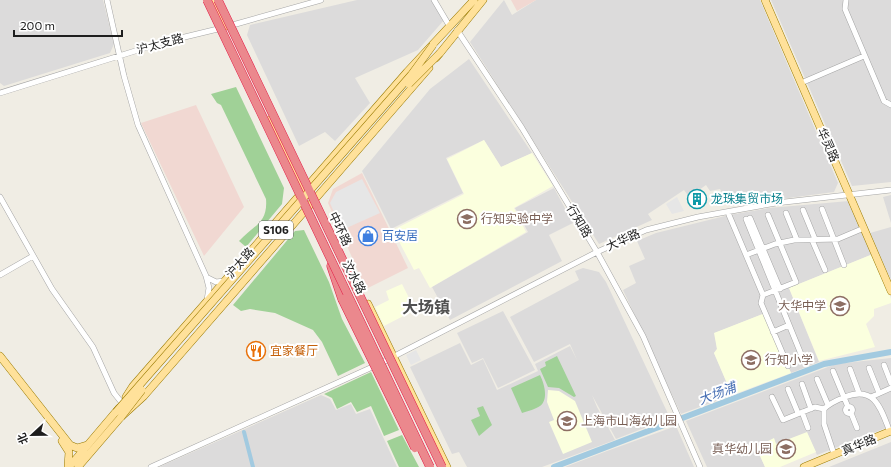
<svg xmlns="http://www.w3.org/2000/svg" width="891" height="467" font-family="Commissioner,'Noto Sans SC',sans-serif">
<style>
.residential{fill:#dcdbdb}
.commercial{fill:#f1d8d2}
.education{fill:#fbffde}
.forest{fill:#a0d197}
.parking{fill:#e6e6e6}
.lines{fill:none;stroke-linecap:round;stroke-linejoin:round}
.canal{stroke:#a2cae0;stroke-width:4}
.river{stroke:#a2cae0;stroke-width:6}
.minor-casing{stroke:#a5a5a5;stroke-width:6}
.major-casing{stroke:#997a00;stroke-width:8}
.highway-casing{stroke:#e31c46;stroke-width:9}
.minor{stroke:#fff;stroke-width:5}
.major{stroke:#ffe19a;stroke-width:7}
.highway{stroke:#eb888d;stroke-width:8}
.major-bridge-casing{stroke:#997a00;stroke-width:8;stroke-linecap:butt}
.highway-bridge-casing{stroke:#e31c46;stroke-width:9;stroke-linecap:butt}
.major-bridge{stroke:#ffe19a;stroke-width:7}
.highway-bridge{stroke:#eb888d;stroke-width:8}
.labels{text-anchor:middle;stroke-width:4;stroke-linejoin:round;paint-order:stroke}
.shield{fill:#fff;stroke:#626262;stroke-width:1}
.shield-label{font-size:11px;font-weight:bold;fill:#1e1e1e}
.street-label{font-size:12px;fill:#1e1e1e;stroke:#fff}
.culture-label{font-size:12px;fill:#0d838f;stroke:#fff;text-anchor:start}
.education-label{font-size:12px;fill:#785e54;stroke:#fff;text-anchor:start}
.shop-label{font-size:12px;fill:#366cbe;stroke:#fff;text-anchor:start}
.food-label{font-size:12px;fill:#c56008;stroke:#fff;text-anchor:start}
.water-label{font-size:13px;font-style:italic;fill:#466eb3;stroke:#fff}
.district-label{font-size:16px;font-weight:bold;fill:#515151;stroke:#fff}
</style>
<rect width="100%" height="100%" fill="#f0ede4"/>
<path class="residential" d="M 0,0 L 103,0 L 114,44 L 110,53 L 4,86 L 0,83 Z
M 357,0 L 432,0 L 444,20 L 418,50 L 355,78 L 370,103 L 335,141 L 325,132 L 299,146 L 247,35 L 250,25 Z
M 504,0 L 512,15 L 536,0 L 760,0 L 838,183 L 834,192 L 729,206 L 720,189 L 710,191 L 706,185 L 689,197 L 684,190 L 648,214 L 652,220 L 599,244 L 470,42 Z
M 771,0 L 891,0 L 891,182 L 852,186 Z
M 469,59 L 532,153 L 501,167 L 484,140 L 446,158 L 463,193 L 391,229 L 362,171 L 430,89 Z
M 554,188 L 573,223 L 549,235 L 562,261 L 450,320 L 432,287 L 528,232 L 515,208 Z
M 891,195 L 891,223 L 883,197 Z
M 849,201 L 873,254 L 789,288 L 819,362 L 791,373 L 765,313 L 715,333 L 717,349 L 714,353 L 732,395 L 681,414 L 623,290 L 636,283 L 629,266 L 645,259 L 637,241 L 656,233 L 729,215 L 769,208 Z
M 891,227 L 891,280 L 870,233 Z
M 583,268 L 599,272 L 606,282 L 670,418 L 616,439 L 592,395 L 597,407 L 615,440 L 542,467 L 467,467 L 459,452 L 452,454 L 410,367 L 460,343 L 471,365 L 483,359 L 497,390 L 538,371 L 535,364 L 570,346 L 577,360 L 570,344 L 534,362 L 510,317 L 579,280 L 575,271 Z
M 503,311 L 535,370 L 498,388 L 483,358 L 472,363 L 457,333 Z
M 891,358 L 891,426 L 817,455 L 807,433 L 776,444 L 774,439 L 756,447 L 765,467 L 707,467 L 686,421 L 836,364 Z
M 321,395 L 330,399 L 336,410 L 351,404 L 356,414 L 370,409 L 397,467 L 159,467 Z
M 676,426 L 694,467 L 565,467 L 607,451 Z
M 891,442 L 891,467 L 829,467 Z"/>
<path class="commercial" d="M 511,0 L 536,0 L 517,11 Z
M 196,105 L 244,207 L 204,256 L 141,123 Z
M 362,173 L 408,268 L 366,289 L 328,203 L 333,189 Z"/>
<path class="education" d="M 484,140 L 501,167 L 532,153 L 553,186 L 514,208 L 526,232 L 430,288 L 419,268 L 414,270 L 393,230 L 464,194 L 447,159 Z
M 873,254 L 891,299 L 891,303 L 874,309 L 874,316 L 866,324 L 875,347 L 819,361 L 789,288 Z
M 402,284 L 415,310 L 384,326 L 375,307 L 389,300 L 386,291 Z
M 765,313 L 791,373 L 732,395 L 714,353 L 717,349 L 714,333 Z
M 548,390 L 559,391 L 575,401 L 592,442 L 563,454 L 549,422 L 554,420 L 547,402 Z
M 807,432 L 816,452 L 780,467 L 765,467 L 756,447 L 774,438 L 776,444 Z"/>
<path class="forest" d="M 236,87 L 284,188 L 282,204 L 246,247 L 239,241 C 254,225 268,223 266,199 L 221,105 L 217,103 L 211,94 Z
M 304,230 L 329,282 L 342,319 L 365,363 L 338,376 L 322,342 L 313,330 L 275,313 L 250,309 L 241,311 L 233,305 L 295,231 Z
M 557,356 L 576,396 L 574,397 L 559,388 L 548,387 L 540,369 L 546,366 L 545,362 Z
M 371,372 L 399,430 L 384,436 L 371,406 L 357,412 L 351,402 L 337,409 L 332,398 L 324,394 Z
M 540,375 C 544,383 549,399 540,406 C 536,409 528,411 522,413 L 511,388 Z
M 483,406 L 492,425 L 479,436 L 471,420 L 480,416 L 477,408 Z
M 402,435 L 419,467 L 399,467 L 387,441 Z"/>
<path class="parking" d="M 362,179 L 380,213 L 342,230 L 330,203 L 336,192 Z
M 677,197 L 684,211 L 672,214 L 666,204 Z
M 416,350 L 421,360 L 411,365 L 406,355 Z"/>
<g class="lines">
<path class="canal" d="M 244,432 L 253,467"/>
<path class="river" d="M 554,467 L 824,364 L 891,352"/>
<defs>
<path id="minor" d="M 107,0 L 124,76 L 138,125 L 206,276 L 209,288 L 207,300
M 434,0 L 450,27
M 846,0 L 845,9 L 884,101 L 891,105
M 229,26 L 321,0
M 457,30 L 522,128 L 597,252 L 643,336 L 700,467
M 801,83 L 864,56
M 0,93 L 164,42 L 222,28
M 0,197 L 52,289 L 93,347 L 114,393 L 122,403
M 822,209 L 844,265
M 803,210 L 815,239
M 786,213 L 797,240
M 729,215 L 763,295 L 761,303 L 788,366
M 750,218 L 780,289
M 746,219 L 803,359
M 812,240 L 825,270
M 746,255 L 775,244 L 794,240 L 838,239 L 864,228
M 0,275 L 33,256
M 208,278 L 216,282 L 224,281
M 763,295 L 796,282 L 768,215
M 773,332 L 789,325
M 884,365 L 891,383
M 869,368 L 879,393
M 850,369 L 859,393
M 833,371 L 848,407
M 817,379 L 828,405
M 802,384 L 811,409
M 788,389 L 798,413
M 772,397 L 783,420 L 815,407 L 824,409
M 871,397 L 891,388
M845.5 410a3.5 3.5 0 1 1 7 0a3.5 3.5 0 1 1-7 0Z
M 802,412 L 808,428
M 851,413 L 857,428
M 834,454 L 824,424 L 824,409 C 830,403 837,400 845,397 C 875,385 881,409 890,432
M 151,467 L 379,364 L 597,252 L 646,230 L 698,217 L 776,203 L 891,190"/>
<path id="major" d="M 213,0 L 226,26
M 765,0 L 891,291
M 436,58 L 483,0
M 271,119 L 304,189
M 368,304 L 447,467
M 0,356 L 70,445 L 77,448 L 87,445
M 126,397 L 133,386 L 407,72 L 474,0
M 62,441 L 69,452 L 68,466
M 69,467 L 119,408
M 78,467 L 121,417 L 144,396 L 429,68
M 804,467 L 891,431"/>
<path id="highway" d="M 331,266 L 342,299"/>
</defs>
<use href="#minor" class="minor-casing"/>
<use href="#major" class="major-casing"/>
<use href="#highway" class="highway-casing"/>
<use href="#minor" class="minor"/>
<use href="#major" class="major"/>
<use href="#highway" class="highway"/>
<defs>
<path id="major-bridge" d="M 409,84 L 440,53
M 116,412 L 411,75 L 433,45
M 121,417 L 142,390"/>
<path id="highway-bridge" d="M 207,0 L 430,467
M 218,0 L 442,467
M 342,299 L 415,448"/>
</defs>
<use href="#major-bridge" class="major-bridge-casing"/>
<use href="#highway-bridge" class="highway-bridge-casing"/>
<use href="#major-bridge" class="major-bridge"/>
<use href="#highway-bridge" class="highway-bridge"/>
</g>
<defs>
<symbol id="building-ring" viewBox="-11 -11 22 22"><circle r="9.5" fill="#fff" stroke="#0f9aa8" stroke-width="1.5"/><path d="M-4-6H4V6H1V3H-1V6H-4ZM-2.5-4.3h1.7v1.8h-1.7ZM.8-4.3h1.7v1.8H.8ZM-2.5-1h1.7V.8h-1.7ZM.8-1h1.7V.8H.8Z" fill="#0f9aa8"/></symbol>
<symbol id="school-ring" viewBox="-11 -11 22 22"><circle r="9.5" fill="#fff" stroke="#8d6e63" stroke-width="1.5"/><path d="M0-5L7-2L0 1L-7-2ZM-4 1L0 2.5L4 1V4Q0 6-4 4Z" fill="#8d6e63"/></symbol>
<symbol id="shop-ring" viewBox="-11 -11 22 22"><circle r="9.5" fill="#fff" stroke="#3f7fe0" stroke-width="1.5"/><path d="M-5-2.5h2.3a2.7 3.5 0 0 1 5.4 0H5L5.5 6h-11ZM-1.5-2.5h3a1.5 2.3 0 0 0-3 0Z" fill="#3f7fe0"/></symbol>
<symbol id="restaurant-ring" viewBox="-11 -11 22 22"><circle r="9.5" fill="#fff" stroke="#e8710a" stroke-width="1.5"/><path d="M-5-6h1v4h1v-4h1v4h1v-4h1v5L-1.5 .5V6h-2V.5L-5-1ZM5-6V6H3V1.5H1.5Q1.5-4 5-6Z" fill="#e8710a"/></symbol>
</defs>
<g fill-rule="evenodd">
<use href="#building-ring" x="686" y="188" width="22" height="22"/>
<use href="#school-ring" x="456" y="208" width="22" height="22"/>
<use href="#shop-ring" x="357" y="225" width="22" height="22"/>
<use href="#school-ring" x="829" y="295" width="22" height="22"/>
<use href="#restaurant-ring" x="245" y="340" width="22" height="22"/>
<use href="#school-ring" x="740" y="349" width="22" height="22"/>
<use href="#school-ring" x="556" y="410" width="22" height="22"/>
<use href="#school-ring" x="775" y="438" width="22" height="22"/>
</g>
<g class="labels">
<rect class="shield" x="259" y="221" width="34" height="18" rx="3"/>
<g class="shield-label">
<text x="276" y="234">S106</text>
</g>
<g class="street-label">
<text transform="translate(160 44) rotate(-15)" y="4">沪太支路</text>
<text transform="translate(828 145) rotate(66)" y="4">华灵路</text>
<text transform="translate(579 221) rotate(59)" y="4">行知路</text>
<text transform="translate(340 229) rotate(64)" y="4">中环路</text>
<text transform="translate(623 240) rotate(-24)" y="4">大华路</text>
<text transform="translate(240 263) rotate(-49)" y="4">沪太路</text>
<text transform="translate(354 277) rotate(63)" y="4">汶水路</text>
<text transform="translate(859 445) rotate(-22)" y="4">真华路</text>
</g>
<g class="culture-label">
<text x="711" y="203">龙珠集贸市场</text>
</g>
<g class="education-label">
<text x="481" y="223">行知实验中学</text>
<text x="826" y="310" text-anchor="end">大华中学</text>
<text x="765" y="364">行知小学</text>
<text x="581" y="425">上海市山海幼儿园</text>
<text x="772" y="453" text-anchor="end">真华幼儿园</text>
</g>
<g class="shop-label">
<text x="382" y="240">百安居</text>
</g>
<g class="food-label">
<text x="270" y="355">宜家餐厅</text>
</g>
<g class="water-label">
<text transform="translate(717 393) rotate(-21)" y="5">大场浦</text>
</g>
<g class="district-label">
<text x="426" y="313">大场镇</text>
</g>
</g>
<g transform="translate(32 435) rotate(248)" stroke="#ffffff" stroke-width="3" paint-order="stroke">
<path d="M0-3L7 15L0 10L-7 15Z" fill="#1e1e1e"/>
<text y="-6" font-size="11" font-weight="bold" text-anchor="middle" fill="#1e1e1e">北</text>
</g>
<path d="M14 30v6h108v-6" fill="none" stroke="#1e1e1e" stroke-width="2"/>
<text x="20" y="30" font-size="12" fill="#1e1e1e" stroke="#ffffff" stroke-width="3" paint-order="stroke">200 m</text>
</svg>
